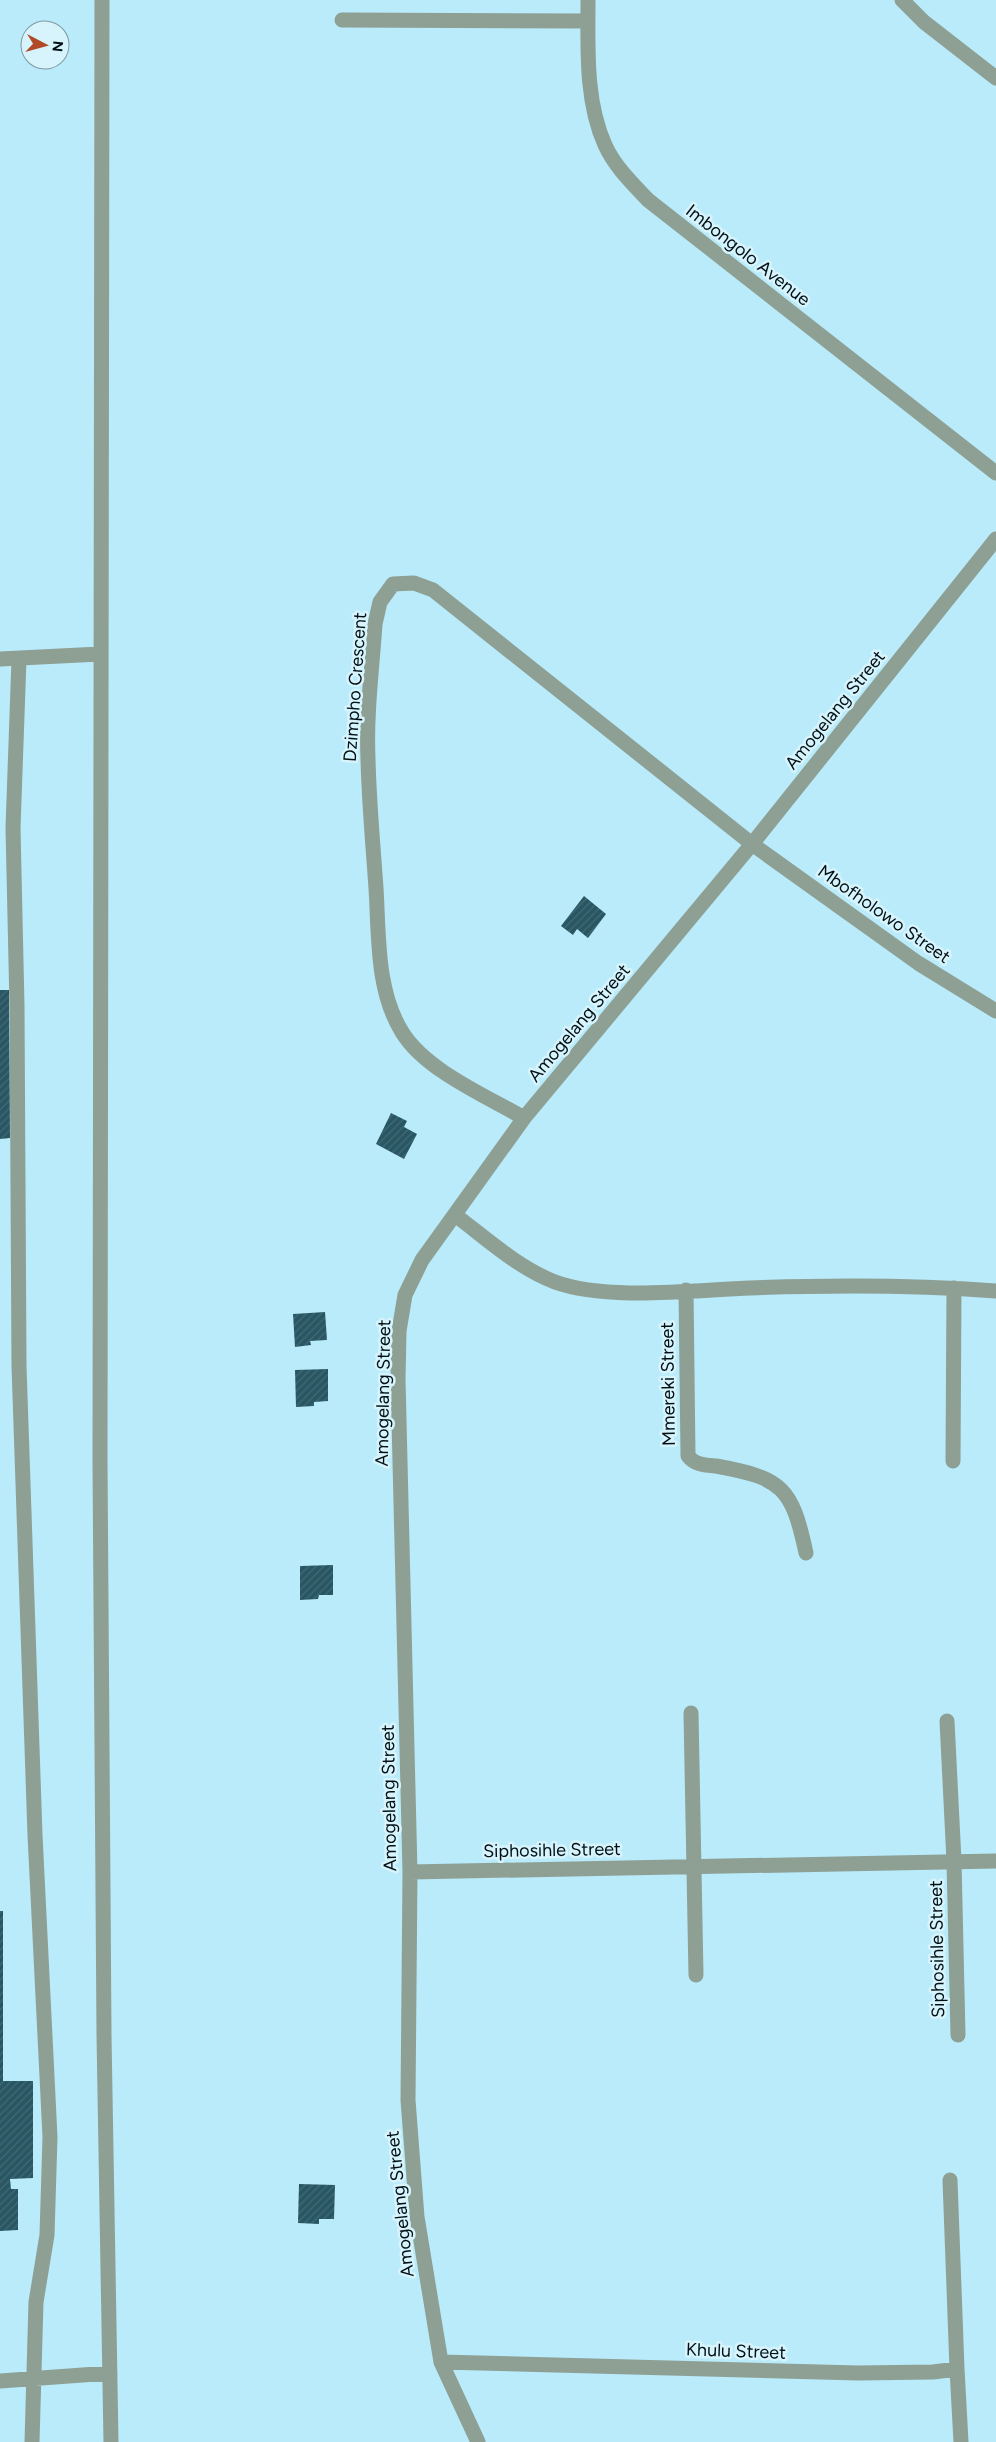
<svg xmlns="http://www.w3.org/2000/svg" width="996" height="2442" font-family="Figtree,sans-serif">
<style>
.building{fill:url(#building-hatch)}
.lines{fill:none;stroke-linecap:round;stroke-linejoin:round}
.minor{stroke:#8e9f94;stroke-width:15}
.labels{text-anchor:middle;stroke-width:5;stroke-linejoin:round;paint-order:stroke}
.street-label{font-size:18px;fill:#011015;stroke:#d7f4fd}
</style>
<defs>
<pattern id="building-hatch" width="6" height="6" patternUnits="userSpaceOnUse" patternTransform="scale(1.25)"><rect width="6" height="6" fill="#285663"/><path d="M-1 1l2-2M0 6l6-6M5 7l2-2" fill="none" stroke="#446974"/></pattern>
</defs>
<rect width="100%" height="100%" fill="#b9ebfa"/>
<path class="building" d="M 584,896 L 606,914 L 588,938 L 577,929 L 573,935 L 561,926 Z
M 0,990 L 9,990 L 10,1138 L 0,1139 Z
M 391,1113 L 407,1121 L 404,1127 L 417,1134 L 404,1159 L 376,1144 Z
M 325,1312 L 327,1340 L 310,1341 L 311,1345 L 295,1347 L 293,1314 Z
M 328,1369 L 328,1401 L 314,1402 L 314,1406 L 296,1407 L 295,1370 Z
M 333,1565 L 333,1595 L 319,1595 L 318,1599 L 300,1600 L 300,1566 Z
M 0,1911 L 3,1911 L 3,2081 L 33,2081 L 33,2178 L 10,2179 L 11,2189 L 18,2189 L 18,2230 L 0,2231 Z
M 299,2184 L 335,2185 L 334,2219 L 319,2219 L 319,2224 L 298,2223 Z"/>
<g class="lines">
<path class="minor" d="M 102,0 L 100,1460 L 104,2035 L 111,2442
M 588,0 C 588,47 585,101 605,145 C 615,167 632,183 648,200 L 996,473
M 902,0 L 924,22 L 996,78
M 342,20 L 588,21
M 0,659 L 100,654
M 19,659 L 13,828 L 17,1006 L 19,1366 L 35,1835 L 50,2137 L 47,2235 L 36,2302 L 32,2442
M 524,1118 C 486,1096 425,1070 402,1032 C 376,990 379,935 376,888 C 373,845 369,802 368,759 C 366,714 372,669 375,624 L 380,602 L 393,584 L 414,583 L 433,590 L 752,844 L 918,963 L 996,1011
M 455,1215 C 486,1238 518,1268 555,1282 C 607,1301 694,1290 750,1288 C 832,1285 915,1285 996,1291
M 686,1290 L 688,1456 C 695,1465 705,1465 716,1466 C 783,1478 792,1488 806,1553
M 953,1461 L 954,1288
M 691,1713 L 696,1975
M 947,1721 L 954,1861 L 958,2035
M 410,1872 L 996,1861
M 950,2180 L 957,2369
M 441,2362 L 858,2373 L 933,2372 L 957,2369 L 961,2442
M 0,2381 L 110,2373
M 478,2442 L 441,2362 L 417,2217 L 408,2100 L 410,1872 L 398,1379 L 399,1331 L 405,1295 L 422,1260 L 524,1118 L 752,844 L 996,539"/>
</g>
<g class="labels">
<g class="street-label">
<text transform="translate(748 255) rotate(38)" y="6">Imbongolo Avenue</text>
<text transform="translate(355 687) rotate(-86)" y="6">Dzimpho Crescent</text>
<text transform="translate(835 710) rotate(-51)" y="6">Amogelang Street</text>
<text transform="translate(884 914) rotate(35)" y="6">Mbofholowo Street</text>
<text transform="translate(579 1023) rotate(-50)" y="6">Amogelang Street</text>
<text transform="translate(668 1384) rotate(-91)" y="6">Mmereki Street</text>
<text transform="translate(383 1393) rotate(-89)" y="6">Amogelang Street</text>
<text transform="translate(389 1798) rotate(-91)" y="6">Amogelang Street</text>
<text transform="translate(552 1850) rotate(-1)" y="6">Siphosihle Street</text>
<text transform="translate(937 1949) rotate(-91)" y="6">Siphosihle Street</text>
<text transform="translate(400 2204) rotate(-96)" y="6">Amogelang Street</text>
<text transform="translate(736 2351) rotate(2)" y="6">Khulu Street</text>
</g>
</g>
<g transform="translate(45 45) rotate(96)"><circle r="24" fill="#d7f4fd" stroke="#8199a0"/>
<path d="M0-4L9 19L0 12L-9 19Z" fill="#b24a27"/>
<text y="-8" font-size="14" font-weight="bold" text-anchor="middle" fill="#011015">N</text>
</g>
</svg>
